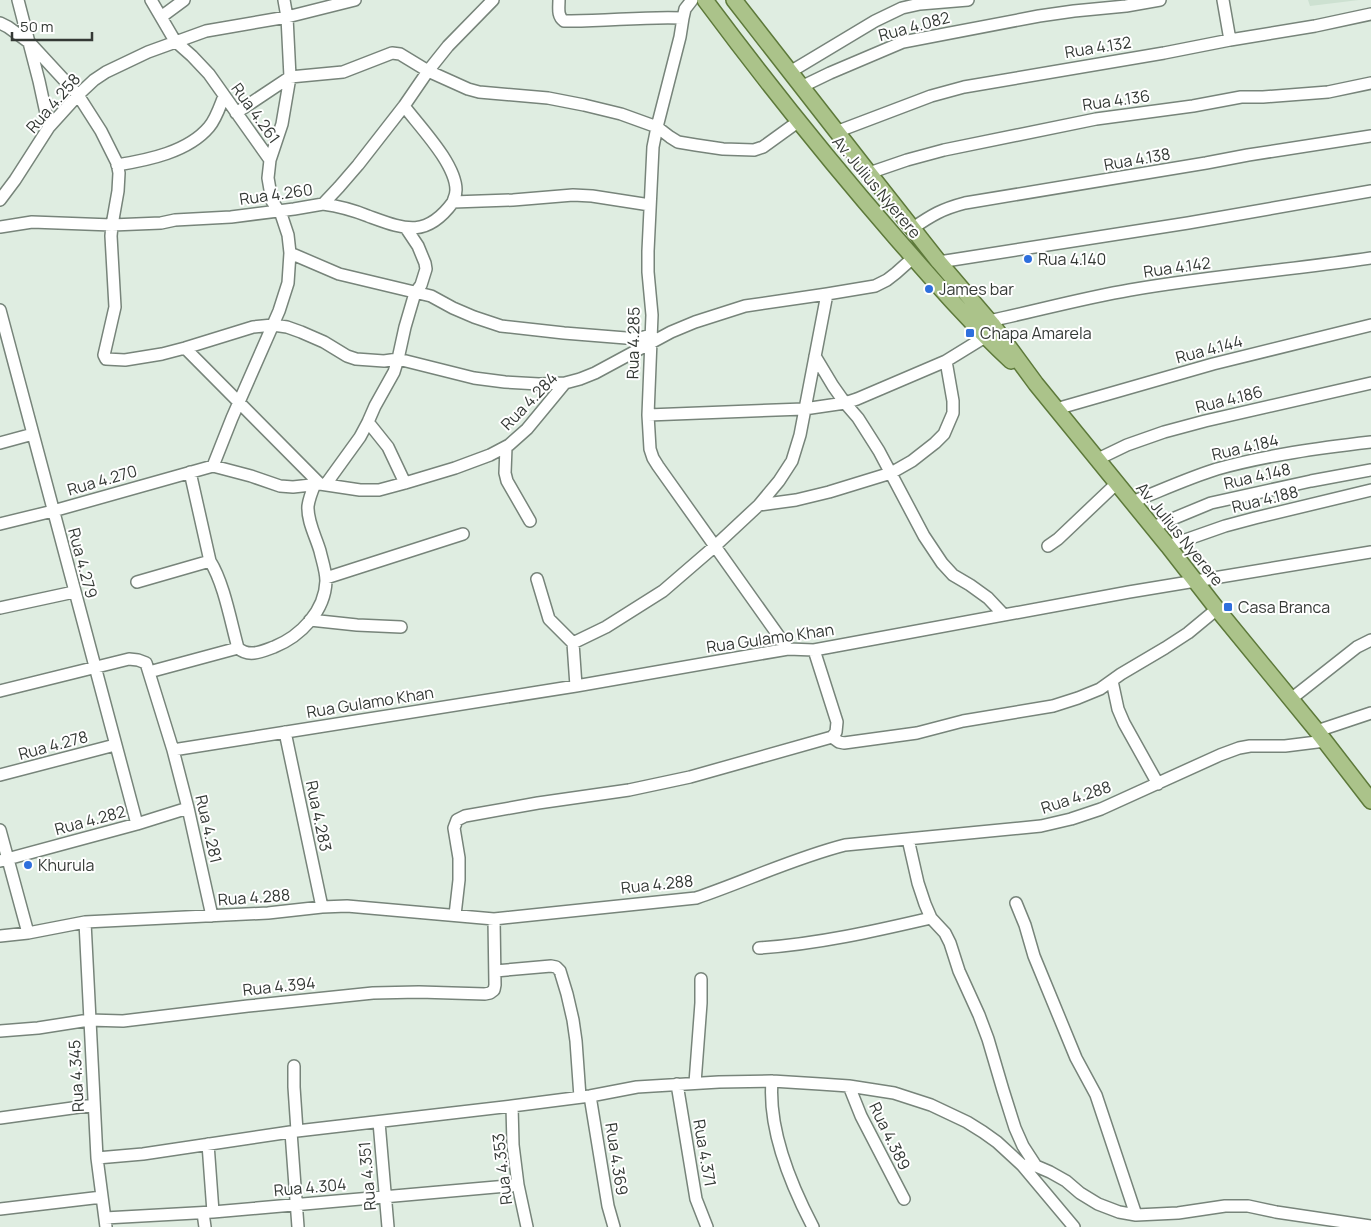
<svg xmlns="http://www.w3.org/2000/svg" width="1371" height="1227" font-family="Manrope,sans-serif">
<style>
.built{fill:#cde1d1}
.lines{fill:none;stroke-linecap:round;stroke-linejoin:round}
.minor-casing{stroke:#77847a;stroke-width:14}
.major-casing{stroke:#5d793a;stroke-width:18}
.minor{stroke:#fff;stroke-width:11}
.major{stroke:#abc38a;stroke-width:15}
.poi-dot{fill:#2e6fdd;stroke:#fff;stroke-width:2}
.labels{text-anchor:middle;stroke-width:4;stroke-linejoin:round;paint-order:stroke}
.street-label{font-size:16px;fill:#343935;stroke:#fff}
.poi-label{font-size:16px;fill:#343935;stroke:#fff;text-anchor:start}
</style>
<rect width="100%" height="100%" fill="#dfede1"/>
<path class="built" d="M 1308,0 L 1359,0 L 1310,6 Z"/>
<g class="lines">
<defs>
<path id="minor" d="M 18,0 L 39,81 L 49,127
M 151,0 L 175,41 L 192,56 L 209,74 L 270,160
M 559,0 C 559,8 557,16 564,21 C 604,22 643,16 683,18
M 692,0 L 685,9 L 683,18 L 680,37 L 657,127 L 653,147 L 648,251 L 648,272 L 652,315 L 648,415 L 650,449 L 653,458 L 658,466 L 788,649
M 1223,0 L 1230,40
M 161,17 L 184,0
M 0,23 L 8,27 L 30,43 L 78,95 L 101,131 L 117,163 L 119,173 L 118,191 L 112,225 L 111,236 L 115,307 L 104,355 L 106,359 L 125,360 L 162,354 L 185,348 L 253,327 L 273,325 L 287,327 L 301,332 L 324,342 L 347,356 L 356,359 L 384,361 L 398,359 L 474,378 L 505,382 L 539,384 L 565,383
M 790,72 L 875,21 L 902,8 L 920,4 L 968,0
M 801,87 L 830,73 L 903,42 L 1039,16 L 1074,11 L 1126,6 L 1160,0
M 404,106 C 420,127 456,164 456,190 C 456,195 454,198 453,202
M 236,113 L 290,77 L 343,72 L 392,53 L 400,54 L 428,71 L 468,89 L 479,92 L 548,98 L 584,105 L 621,114 L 657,127 L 670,137 L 678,142 L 696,145 L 723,149 L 754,150 L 763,147 L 799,121
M 836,132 L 931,96 L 964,87 L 1164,53 L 1230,40 L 1315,26 L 1371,14
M 117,165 C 148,160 188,152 209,127 C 216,119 220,106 224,96
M 869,173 L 907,160 L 944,150 L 1096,119 L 1193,106 L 1241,97 L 1263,97 L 1328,92 L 1371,83
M 0,200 L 15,180 L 49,127 L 78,95 L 94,80 L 106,72 L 148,52 L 206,31 L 287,17 L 355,0
M 323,204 C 338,206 353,210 368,216 C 404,229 426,239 453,202 L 513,200 L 573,195 L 592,196 L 650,205
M 0,227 L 32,222 L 112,225 L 161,223 L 175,220 L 231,217 L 294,209 L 323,204 L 339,187 L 358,165 L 404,106 L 428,71 L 448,46 L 493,0
M 913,228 C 932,215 942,209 965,203 L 1206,163 L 1248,155 L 1371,136
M 290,253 L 339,274 L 431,296 L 453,308 L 474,317 L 501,326 L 564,333 L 626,338 L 640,338 L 651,335
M 939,262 L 1188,223 L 1371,191
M 0,310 L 137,824
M 989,321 C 1036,311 1083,298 1130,290 C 1210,276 1291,270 1371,258
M 185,348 L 320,484
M 815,356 L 833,386 L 845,403 L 858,418 L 879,451 L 924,536 L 942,563 L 953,575 L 970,585 L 988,598 L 1004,615
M 1056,409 L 1213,364 L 1371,325
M 648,415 L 804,409 L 845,403 L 857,399 L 946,361 L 985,337
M 368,422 L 388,447 L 405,483
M 0,443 L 33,434
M 506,447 L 505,473 L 507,481 L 530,521
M 1098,459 L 1127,445 L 1164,432 L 1205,421 L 1371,383
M 213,466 L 232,418 L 279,311 L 288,283 L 290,253 L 288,235 L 281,214 L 272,201 L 268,178 L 270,160 L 282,124 L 290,77 L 287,17 L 284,0
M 190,472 L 210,561 C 224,583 231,623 238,648
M 326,484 L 360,437 L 368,422 L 375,406 L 394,372 L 398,359 L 405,327 L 415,293 L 421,285 L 426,269 L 425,263 L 418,246 L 406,228
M 1132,502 C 1160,491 1188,478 1217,469 C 1267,455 1319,448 1371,442
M 759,505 L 796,500 L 829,492 L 891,473 L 912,461 L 935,443 L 944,434 L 953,413 L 953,401 L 946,361
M 0,524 L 53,511 L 213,466 L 251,476 L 280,486 L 293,487 L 320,484 L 360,490 L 379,490 L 405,483 L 455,468 L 490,455 L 509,445 L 527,429 L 565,383 L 580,379 L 595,373 L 671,332 L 695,322 L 745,306 L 827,294 L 875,286 L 887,280 L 896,273 L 914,257
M 1153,527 L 1211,503 L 1311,481 L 1371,470
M 1048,546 L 1058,539 L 1117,483
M 1168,546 L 1225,526 L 1255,518 L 1371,490
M 326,578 L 463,534
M 537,579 L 549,619 L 573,643 L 576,686
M 137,582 L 210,561
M 0,608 L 74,592
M 310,620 L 357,625 L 401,627
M 573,643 L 606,627 L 663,591 L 714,547 L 759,505 L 779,481 L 792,461 L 800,435 L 827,294
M 149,672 L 238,648 C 249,658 263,651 274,647 C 301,636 325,611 326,581 C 326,571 322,560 320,551 C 316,537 307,521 308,506 C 309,499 312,491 315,484
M 1112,681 L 1118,709 L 1124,723 L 1158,784
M 0,691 L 129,659 L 138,660 L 146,663 L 173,750 L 188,808 L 212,916
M 1291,699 L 1357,647 L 1371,640
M 1317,731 L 1371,713
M 285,732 L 322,907
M 832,737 L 839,742 L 844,743 L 917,733 L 963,721 L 1053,706 L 1078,698 L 1100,689 L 1121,674 L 1165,648 L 1188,633 L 1217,609
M 173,750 L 576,686 L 788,649 L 814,650 L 1129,592 L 1371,552
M 0,775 L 115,745
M 0,830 L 28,933
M 908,839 L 918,883 L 925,904 L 931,918 L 945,933 L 950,943 L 959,971 L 979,1015 L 988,1039 L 1003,1090 L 1015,1128 L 1023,1146 L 1036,1166
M 0,861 L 137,824 L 188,808
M 1016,903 L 1025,925 L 1034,956 L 1076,1058 L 1096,1095 L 1136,1215
M 455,915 L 459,880 L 459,858 L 454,828 L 457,820 L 465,816 L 538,803 L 629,790 L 690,777 L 832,737 L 836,732 L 837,722 L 814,650
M 85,922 L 97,1158 L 106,1227
M 0,936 L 28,933 L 85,922 L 268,913 L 322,907 L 347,906 L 494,919 L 696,898 C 746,881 794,858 845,845 L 1041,826 L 1071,819 L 1101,809 L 1220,755 L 1239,748 L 1250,746 L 1285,746 L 1325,741
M 759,948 C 818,944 875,931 931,918
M 495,971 L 551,966 L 556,967 L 560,971 L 567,994 L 573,1020 L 576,1041 L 580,1097
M 0,1031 L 38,1028 L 89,1020 L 123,1021 L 248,1006 L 373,993 L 419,992 L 485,994 L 490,993 L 494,990 L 495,985 L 494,919
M 294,1066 L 294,1087 L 297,1131
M 772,1081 C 768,1129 791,1185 813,1227
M 695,1083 L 701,1003 L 701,979
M 677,1084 L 696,1199 L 707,1227
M 849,1086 L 861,1116 L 904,1199
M 590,1096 L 608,1206 L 614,1227
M 512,1106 L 513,1145 L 518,1185 L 527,1227
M 0,1118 L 94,1105
M 379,1122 L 388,1227
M 291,1132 L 298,1227
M 208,1144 L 213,1212
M 97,1158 L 143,1154 L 297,1131 L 512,1106 L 590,1096 L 637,1087 L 719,1082 L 772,1081 L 820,1084 L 849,1086 L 894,1093 L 931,1105 L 967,1122 L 983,1132 L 997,1142 L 1022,1165 L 1074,1227
M 1022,1165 L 1036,1166 L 1050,1172 L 1066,1181 L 1080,1193 L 1098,1204 L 1119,1212 L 1136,1215 L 1178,1213 L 1225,1206 L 1248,1206 L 1276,1212 L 1371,1226
M 0,1209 L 102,1197
M 203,1213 L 205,1227
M 105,1218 L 213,1212 L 518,1185"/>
<path id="major" d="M 705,0 C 766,82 830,162 897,239 C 934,281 970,323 1011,361
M 734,0 L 869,173 L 939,262 L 992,324 L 1036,384 L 1168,546 L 1217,609 L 1317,731 L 1371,801"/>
</defs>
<use href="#minor" class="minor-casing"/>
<use href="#major" class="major-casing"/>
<use href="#minor" class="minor"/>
<use href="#major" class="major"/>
</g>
<g class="poi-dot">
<circle cx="1028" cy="259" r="5"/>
<circle cx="929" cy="289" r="5"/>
<rect x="965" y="328" width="10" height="10" rx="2.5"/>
<rect x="1223" y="602" width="10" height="10" rx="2.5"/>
<circle cx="28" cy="865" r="5"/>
</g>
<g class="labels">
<g class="street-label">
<text transform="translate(914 26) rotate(-15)" y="6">Rua 4.082</text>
<text transform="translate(1098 47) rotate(-9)" y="6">Rua 4.132</text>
<text transform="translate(1116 100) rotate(-8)" y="6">Rua 4.136</text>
<text transform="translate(53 103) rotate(-49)" y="6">Rua 4.258</text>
<text transform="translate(256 113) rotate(54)" y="6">Rua 4.261</text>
<text transform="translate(1137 159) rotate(-10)" y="6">Rua 4.138</text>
<text transform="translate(877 187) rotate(50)" y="6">Av. Julius Nyerere</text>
<text transform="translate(276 194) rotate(-8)" y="6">Rua 4.260</text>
<text transform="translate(1177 267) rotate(-8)" y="6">Rua 4.142</text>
<text transform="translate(633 343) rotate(-89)" y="6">Rua 4.285</text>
<text transform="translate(1209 349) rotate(-15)" y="6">Rua 4.144</text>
<text transform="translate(1229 399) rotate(-14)" y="6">Rua 4.186</text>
<text transform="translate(529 401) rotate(-46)" y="6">Rua 4.284</text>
<text transform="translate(1245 447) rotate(-13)" y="6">Rua 4.184</text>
<text transform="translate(1257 476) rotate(-13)" y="6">Rua 4.148</text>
<text transform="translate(102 480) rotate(-16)" y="6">Rua 4.270</text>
<text transform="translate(1265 499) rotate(-14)" y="6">Rua 4.188</text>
<text transform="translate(1180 534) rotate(51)" y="6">Av. Julius Nyerere</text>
<text transform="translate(83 563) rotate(75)" y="6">Rua 4.279</text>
<text transform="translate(770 638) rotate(-8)" y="6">Rua Gulamo Khan</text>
<text transform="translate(370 702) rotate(-9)" y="6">Rua Gulamo Khan</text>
<text transform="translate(53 745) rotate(-15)" y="6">Rua 4.278</text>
<text transform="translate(1076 797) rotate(-18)" y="6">Rua 4.288</text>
<text transform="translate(319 816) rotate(78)" y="6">Rua 4.283</text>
<text transform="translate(90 820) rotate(-15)" y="6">Rua 4.282</text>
<text transform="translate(209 829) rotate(77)" y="6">Rua 4.281</text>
<text transform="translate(657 884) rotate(-6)" y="6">Rua 4.288</text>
<text transform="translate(254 897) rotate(-4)" y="6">Rua 4.288</text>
<text transform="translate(279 986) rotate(-6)" y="6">Rua 4.394</text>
<text transform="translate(76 1076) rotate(-93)" y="6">Rua 4.345</text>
<text transform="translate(890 1136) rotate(64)" y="6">Rua 4.389</text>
<text transform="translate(705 1153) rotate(80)" y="6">Rua 4.371</text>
<text transform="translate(617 1159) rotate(81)" y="6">Rua 4.369</text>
<text transform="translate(502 1169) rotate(-97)" y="6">Rua 4.353</text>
<text transform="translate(367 1176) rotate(-95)" y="6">Rua 4.351</text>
<text transform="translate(310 1187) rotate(-5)" y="6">Rua 4.304</text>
</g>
<g class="poi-label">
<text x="1038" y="265">Rua 4.140</text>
<text x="939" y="295">James bar</text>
<text x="980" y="339">Chapa Amarela</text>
<text x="1238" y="613">Casa Branca</text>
<text x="38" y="871">Khurula</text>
</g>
</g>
<path d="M12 32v8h80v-8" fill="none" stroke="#343935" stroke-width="2.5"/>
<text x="20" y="32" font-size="15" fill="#343935" stroke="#ffffff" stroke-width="4" paint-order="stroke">50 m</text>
</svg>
